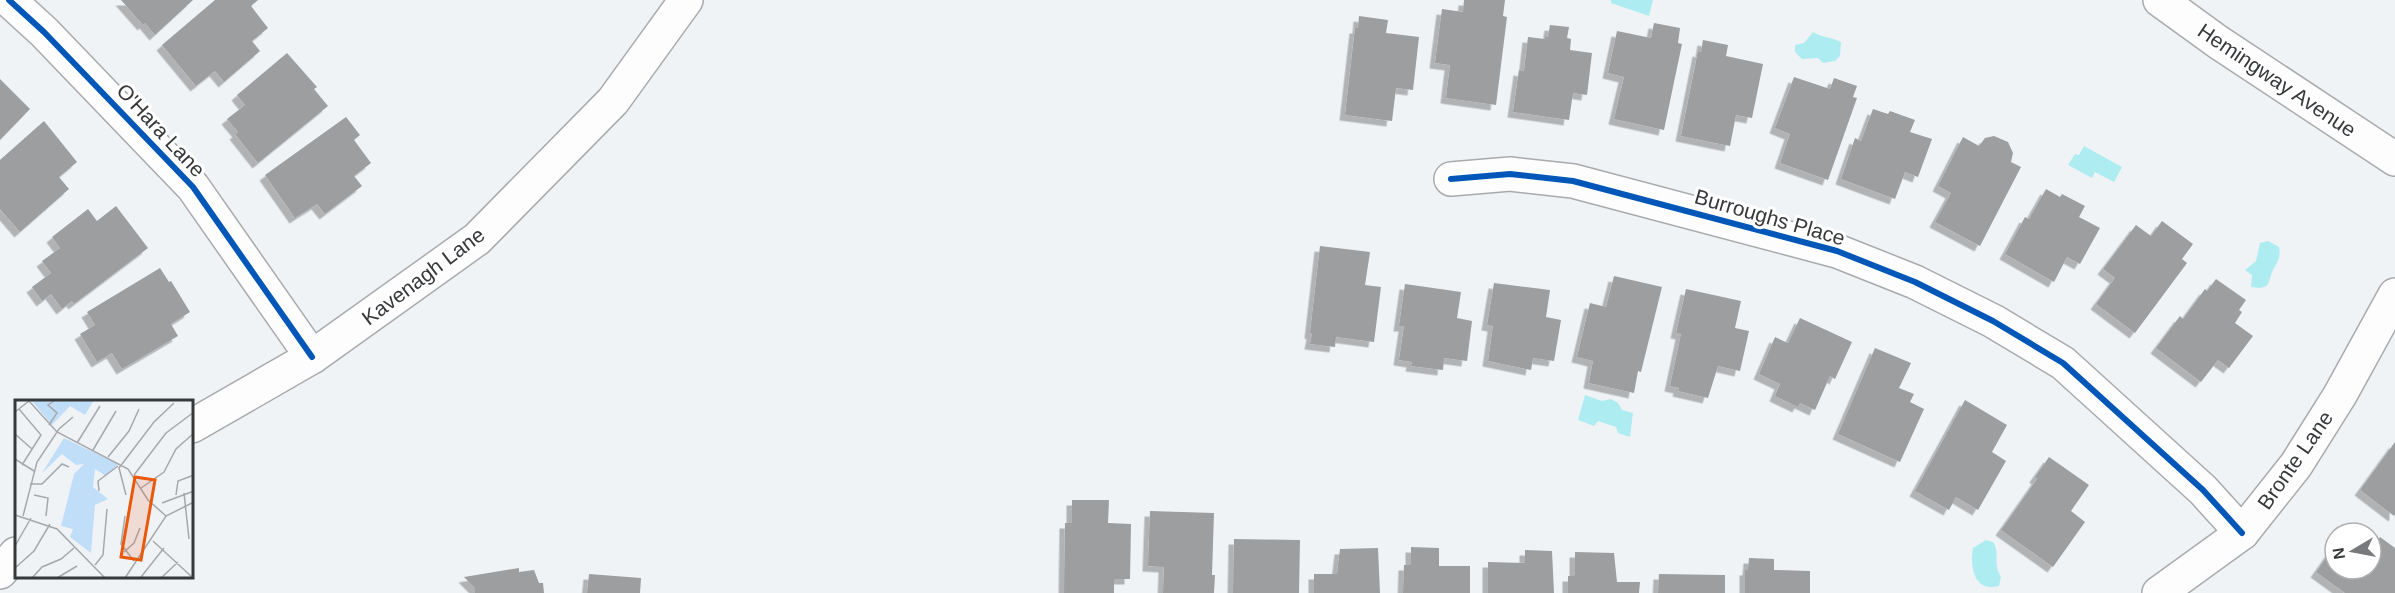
<svg xmlns="http://www.w3.org/2000/svg" width="2395" height="593" viewBox="0 0 2395 593" font-family="Helvetica,sans-serif">
<defs>
<filter id="shadow"><feDropShadow dx="-5.5" dy="5.5" stdDeviation="0" flood-color="#0004"/></filter>
</defs>
<rect width="100%" height="100%" fill="#f0f3f6"/>
<g fill="#adedf2">
<path d="M1611,0h42l-4,16 -38,-13z"/>
<path d="M1813,32c10,6 19,5 28,10l-1,14 -5,5 -12,2 -5,-5 -16,1 -7,-7v-7l9,-2z"/>
<path d="M2084,146l38,21 -8,15 -19,-10 -3,6 -24,-13 7,-11 4,1z"/>
<path d="M2268,241l11,6c2,10 -1,14 -6,23 -6,14 -2,20 -22,17l1,-12 -7,-5 11,-9 4,-18z"/>
<path d="M1585,395l17,6 9,-2 7,4 4,7 11,3 -3,24 -12,-4 -2,-6 -18,-6 -4,5 -16,-6z"/>
<path d="M1986,540l7,2c8,13 -1,19 8,35l-2,9c-26,7 -29,-21 -26,-38z"/>
</g>
<g fill="#9c9ea0" filter="url(#shadow)">
<path d="M121,0h72l-38,35 -10,-12 -2,2z"/>
<path d="M215,0h43l-7,6 17,22 -16,13 8,10 -36,31 -9,-11 -19,15 -34,-41z"/>
<path d="M1464,0h41l-2,16 4,1 -11,88 -50,-7 4,-33 -15,-2 7,-54 21,3z"/>
<path d="M1359,16l29,4 -2,13 33,4 -6,53 -17,-2 -4,33 -47,-6 10,-87h3z"/>
<path d="M1654,23l26,5 -2,15 4,1 -18,86 -50,-11 10,-42 -16,-4 9,-42 34,7z"/>
<path d="M1550,25l19,2 -2,11 4,1 -1,11 22,3 -5,42 -14,-2 -4,27 -56,-8 6,-42 5,1 4,-34 17,2v-3l3,1z"/>
<path d="M1703,40l25,5 -2,11 37,8 -11,54 -16,-3 -6,31 -49,-10 17,-85 3,1z"/>
<path d="M287,53l30,34 -3,2 14,17 -70,57 -23,-29 3,-2 -11,-13 18,-14 -8,-10z"/>
<path d="M1794,77l36,12 4,-11 23,8 -4,11 4,1 -29,82 -48,-17 10,-29 -15,-6z"/>
<path d="M0,79l30,30 -30,31z"/>
<path d="M1873,109l15,5 2,-3 25,9 -5,12 22,7 -14,38 -13,-5 -10,27 -54,-20 14,-41 6,3z"/>
<path d="M346,117l14,18 -6,5 17,23 -17,13 8,10 -37,28 -8,-10 -22,14 -30,-43z"/>
<path d="M44,121l33,41 -18,15 10,12 -49,43 -20,-23v-49z"/>
<path d="M1994,136l14,6 5,11 -2,9 10,5 -41,79 -45,-24 16,-29 -13,-7 25,-49 16,9 6,-8z"/>
<path d="M2046,189l14,8 2,-3 23,12 -6,11 21,11 -20,36 -13,-7 -13,25 -49,-28 20,-37 4,2z"/>
<path d="M116,206l32,42 -74,56 -2,-3 -10,8 -11,-15 -9,7 -10,-14 19,-14 -9,-12 18,-13 -8,-11 36,-28 9,12z"/>
<path d="M2162,221l31,23 -11,15 5,4 -52,70 -39,-29 19,-26 -12,-9 33,-44 15,11z"/>
<path d="M1320,246l50,6 -5,33 16,2 -7,55 -38,-5 -1,10 -25,-3 2,-10 -2,-1z"/>
<path d="M160,268l9,14 2,-1 19,31 -19,12 7,12 -56,33 -10,-16 -15,9 -17,-28 15,-9 -8,-13z"/>
<path d="M1614,276l48,11 -21,85 -3,-1 -4,22 -45,-10 4,-22 -16,-4 13,-54 16,4z"/>
<path d="M2216,279l30,21 -7,10 3,2 -7,11 18,13 -24,32 -11,-8 -17,22 -45,-34 24,-32 3,3 22,-30 2,2z"/>
<path d="M1494,283l56,7 -4,27 15,3 -7,41 -21,-3 -2,12 -43,-9 5,-35 -6,-1z"/>
<path d="M1405,284l56,8 -4,26 15,3 -5,40 -23,-3 -1,12 -32,-4 1,-4 -13,-2 5,-34h-5z"/>
<path d="M1686,289l55,12 -6,27 14,3 -9,40 -22,-5 -10,32 -30,-7 1,-3 -9,-2 11,-52 -5,-1z"/>
<path d="M1800,318l52,24 -17,37 -5,-3 -15,34 -15,-7 -2,4 -23,-11 5,-12 -21,-10 16,-37 13,6z"/>
<path d="M1875,348l36,15 -12,25 15,6 -4,8 14,7 -24,53 -62,-28z"/>
<path d="M1965,400l42,25 -15,27 14,9 -28,49 -22,-13 -7,13 -34,-19z"/>
<path d="M2395,442v72l-1,2 -34,-26z"/>
<path d="M2049,457l40,28 -18,26 14,11 -32,45 -52,-37 36,-51 -2,-2z"/>
<path d="M1072,500h37l-1,23 23,1 -1,55h-16v14h-50l1,-70h7z"/>
<path d="M1150,511l64,2 -2,62h3l-1,18h-51l1,-26 -16,-1z"/>
<path d="M2380,537l15,11v45h-50l-29,-21 19,-27v24h36v-19z"/>
<path d="M1234,539l66,1 -1,53h-66z"/>
<path d="M1411,547l28,1v18h31v27h-67l1,-28h7z"/>
<path d="M1378,548l2,45h-66v-19h23l3,-25z"/>
<path d="M1525,550l27,1 2,42h-66v-31l37,1z"/>
<path d="M1575,552l39,1 3,29h23l-1,11h-71v-17h6l1,-3z"/>
<path d="M1749,558l25,1v11l36,1v22h-65v-23h3z"/>
<path d="M519,568v4l15,-2 5,13h4l1,10h-69v-5l-11,-11z"/>
<path d="M589,574l52,4 -1,15h-53z"/>
<path d="M1659,574l66,1v18h-67z"/>
</g>
<g fill="none" stroke-linecap="round" stroke-linejoin="round">
<g stroke="#a8aaac" stroke-width="36">
<g id="minor">
<path d="M9,0l35,32 149,155 119,170"/>
<path d="M1451,179l59,-5 63,7 264,70 78,31 78,39 70,42 140,127 39,43"/>
<path d="M2159,593l83,-60 54,-68 44,-70 55,-100"/>
</g>
</g>
<g stroke="#a8aaac" stroke-width="36">
<g id="secondary">
<path d="M2160,0l58,42 177,117"/>
<path d="M192,426l120,-69 165,-118 136,-138 73,-101"/>
<path d="M0,572l16,-18"/>
</g>
</g>
<use href="#minor" stroke="#fdfdfe" stroke-width="33"/>
<use href="#secondary" stroke="#fdfdfe" stroke-width="33"/>
<g stroke="#fff" stroke-width="10">
<g id="cycleway">
<path d="M9,0l35,32 149,155 119,170"/>
<path d="M1451,179l59,-5 63,7 264,70 78,31 78,39 70,42 140,127 39,43"/>
</g>
</g>
<use href="#cycleway" stroke="#0057b8" stroke-width="6"/>
</g>
<g text-anchor="middle" dominant-baseline="central" stroke-width="6" stroke-linejoin="round" paint-order="stroke">
<g font-size="21" fill="#36383a" stroke="#fff">
<text transform="translate(2277 80) rotate(34)">Hemingway Avenue</text>
<text transform="translate(161 130) rotate(47)">O'Hara Lane</text>
<text transform="translate(1770 217) rotate(16)">Burroughs Place</text>
<text transform="translate(423 276) rotate(-37)">Kavenagh Lane</text>
<text transform="translate(2295 460) rotate(-55)">Bronte Lane</text>
</g>
</g>
<g transform="translate(15 400)">
<rect width="178" height="178" fill="#f0f3f6"/>
<path d="M16,0h63l-9,15 -15,-9 -18,19zM49,38l54,26 -12,12 -11,-7 -2,18 15,12 -13,6 -4,48 -21,-16 3,-8 -12,-3 13,-52 10,-10 -8,1 -14,-11 -20,19z" fill="#c1def9"/>
<path fill="none" stroke="#a6a8ab" stroke-width="1.5" d="M4,9l22,26 -19,30M0,12l14,-11 28,31 71,37 20,31 18,16M34,25l8,-12 -9,-8 7,-5M0,34l17,15M62,43l23,-37M78,50l23,-39M93,57l21,-26 10,-22M0,59l19,12M119,75l32,-42 28,-21M15,84h12l20,-20 7,3M126,88l23,-16 12,-23 18,-16M84,91l-1,-10 20,-15M169,93l5,46M19,95l14,3 -2,18M111,95l-7,-27 35,-46 20,-19M161,95l2,-14 16,-6M147,103l32,-12M0,115l42,14 48,49M8,116l14,-54 22,-33 14,-12M110,116l-4,28 13,17M138,141l40,37M0,146l16,-28M109,152l10,-9 6,-15M80,165l8,-10 4,-46M0,168l19,-17 16,-27M126,177l23,-29M17,178l10,-11 19,-8 13,-11M42,178l20,-12M110,178l41,-62 28,-14M146,178l17,-16"/>
<path fill="#e8590c" fill-opacity="0.15" stroke="#e8590c" stroke-width="3" d="M120,77l20,3 -14,80 -20,-3z"/>
<rect width="178" height="178" fill="none" stroke="#36383a" stroke-width="3"/>
</g>
<g transform="translate(2353 551) rotate(260)"><circle r="28" fill="#ffffff" stroke="#afafb0" stroke-width="1.5"/>
<path d="M0-4.5L10 22L0 15L-10 22Z" fill="#77797c"/>
<text y="-9" font-size="16" font-weight="bold" text-anchor="middle" fill="#36383a">N</text>
</g>
</svg>
